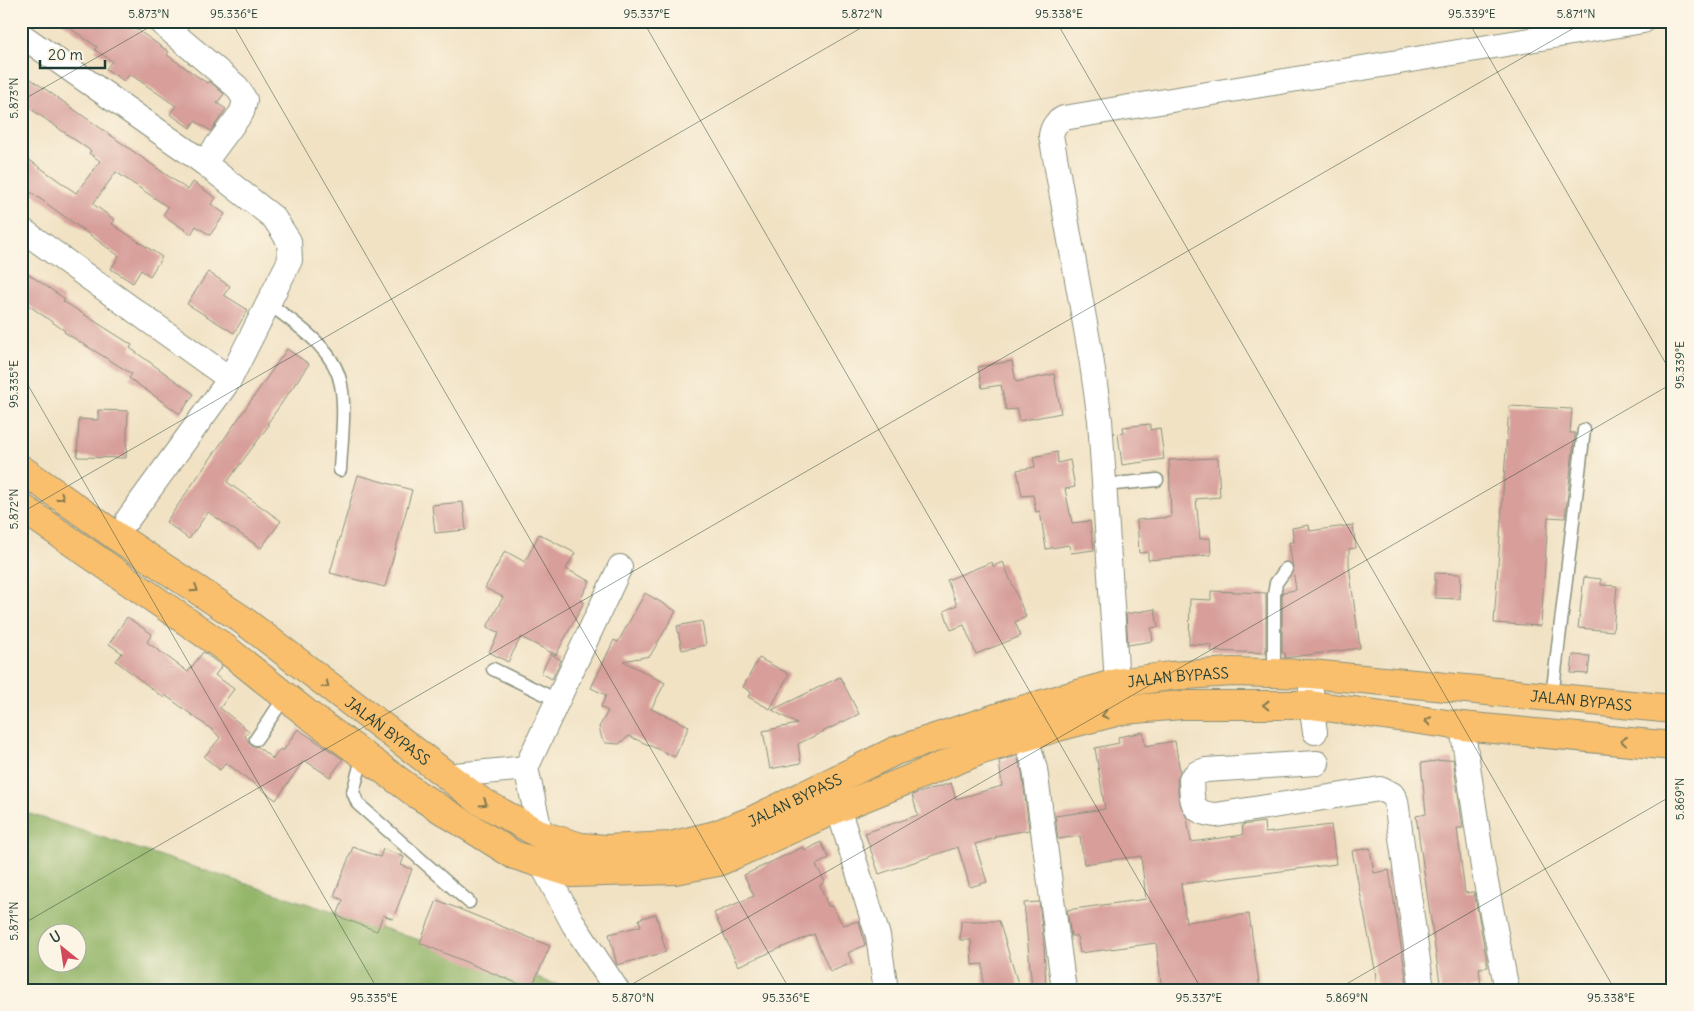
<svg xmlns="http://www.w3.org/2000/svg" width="1694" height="1011" viewBox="0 0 1694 1011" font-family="Delius,sans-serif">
<rect width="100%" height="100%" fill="#fcf5e5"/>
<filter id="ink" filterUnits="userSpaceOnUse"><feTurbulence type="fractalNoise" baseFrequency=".02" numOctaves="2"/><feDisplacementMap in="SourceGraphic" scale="10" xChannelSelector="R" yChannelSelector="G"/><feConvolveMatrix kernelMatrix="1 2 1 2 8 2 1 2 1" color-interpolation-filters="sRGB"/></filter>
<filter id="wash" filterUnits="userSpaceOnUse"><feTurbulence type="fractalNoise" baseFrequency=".0096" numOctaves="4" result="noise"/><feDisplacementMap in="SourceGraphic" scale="20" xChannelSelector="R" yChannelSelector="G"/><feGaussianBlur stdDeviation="1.12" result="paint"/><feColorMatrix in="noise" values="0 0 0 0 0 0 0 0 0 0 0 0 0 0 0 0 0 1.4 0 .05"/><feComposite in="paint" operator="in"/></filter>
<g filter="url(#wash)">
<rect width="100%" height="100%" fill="#f1e2c4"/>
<path fill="#94b66a" stroke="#5a7a4f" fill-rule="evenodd" d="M21,811l553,179h-553zM48,934h30v30h-30z"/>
<g id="blocks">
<g fill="#d79e9a">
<path d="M60,21h65l44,31 -2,3 40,28 2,-2 15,13 -7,9 9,6 -15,22 -16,-10 -5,7 -20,-14 6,-8 -46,-32 -6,7 -18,-12 6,-8 -17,-11 2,-3z"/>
<path d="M21,72l167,118 5,-8 23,16 -5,6 14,10 -15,21 -14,-9 -5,8 -28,-19 5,-8 -52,-35 -23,32 22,16 -3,4 50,33 -12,19 -9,-6 -8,13 -22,-14 8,-13 -98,-71v-31l55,39 24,-32 -11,-8 2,-2 -70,-49z"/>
<path d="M21,269l44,30 -2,2 69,44 -2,3 64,46 -14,20 -51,-36 3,-4 -68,-42 1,-1 -44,-31z"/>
<path d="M208,272l22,14 -6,9 24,15 -14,23 -47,-29z"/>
<path d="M287,349l22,15 -42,60 2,1 -42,57 54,39 -20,27 -53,-36 -19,27 -23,-17z"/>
<path d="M1012,361l4,21 38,-8 7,39 -42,8 -2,-12 -11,1 -5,-25 -19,3 -4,-21z"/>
<path d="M1509,406l63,3 -2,24h5l-10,85 -17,-1 -7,109 -47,-3z"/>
<path d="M98,410l30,1 -2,47 -49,-1 2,-38 19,1z"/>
<path d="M1150,424v6l10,-2 4,31 -42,6 -4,-31 6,-1 -1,-6z"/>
<path d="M1057,452l1,11 12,-3 5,27 -10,2 7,34 18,-2 4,29 -23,3 -2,-8 -23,4 -6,-38 -4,1 -3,-17 -11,1 -5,-26 18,-3 -2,-10z"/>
<path d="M1218,458l2,39 -24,2 4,40 10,-1 1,17 -63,5v-8l-9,1 -2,-33 34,-3 -2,-57z"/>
<path d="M358,475l54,15 -27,97 -55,-14z"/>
<path d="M463,502l3,28 -31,3 -3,-28z"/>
<path d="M1309,525l1,6 43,-6 3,23 -7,1v17l11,82 -75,10v-5h-3v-57l1,-4 13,-2 -7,-48h5l-2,-14z"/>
<path d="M539,534l36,19 -9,16 24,12 -10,19 4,2 -28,53 -35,-18 -13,25 -19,-10 10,-19 -12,-6 16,-30 -18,-9 20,-37 20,11z"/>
<path d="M992,562l1,4 10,-4 23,55 -11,5 6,14 -45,18 -12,-29 -13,5 -7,-19 13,-6 -10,-25z"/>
<path d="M1435,573l26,1 -1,25 -25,-1z"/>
<path d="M1584,577l17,2v6l16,1 -4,45 -35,-3z"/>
<path d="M1211,591l55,2v60l-55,-2 1,-6 -23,-1 1,-45 21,1z"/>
<path d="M645,593l31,18 -26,45 -27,5 42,22 -14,26 38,17 -14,31 -46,-21 -10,8 -13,-1 -4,-4 -3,-12 9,-16 -7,-4 5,-12 -15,-7 23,-48 4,2z"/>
<path d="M1155,609l3,18 -7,1 2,13 -25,4 -2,-31z"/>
<path d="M127,617l25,17 -5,8 41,30 15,-20 19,14 -7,9 19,14 -14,19 29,23 -4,5 6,9 7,2 15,12 7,-10 3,2 15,-22 45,30 -13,18 -26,-17 -28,40 -50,-37 -6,7 -16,-13 16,-19 -5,-6 -50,-37 -1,3 -48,-37 6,-8 -13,-9z"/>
<path d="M702,621l4,24 -24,5 -5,-24z"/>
<path d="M551,654l10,6 -9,19 -11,-6z"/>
<path d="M1573,655l17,1 -2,18 -17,-1z"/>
<path d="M759,658l30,16 -19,35 -22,-12 3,-5 -8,-5z"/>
<path d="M840,677l19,37 -61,30 3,19 -31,6 -7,-38 34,-7 -25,-14z"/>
<path d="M1143,732l2,14 30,-5 5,31 -3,8 2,22 8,16 4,24 52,-7 -1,-10 22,-3 1,11 66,-8 5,39 -155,20 5,38 63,-8 11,76h-98l-6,-47 -76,10 -3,-17h-6l-4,-26 79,-11 -5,-43 -57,8 -4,-28 -22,3 -3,-23 50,-7 -10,-61 24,-5 -1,-6z"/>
<path d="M1017,756l5,16 7,58 -34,6 1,2 -21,6 12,38 -17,5 -12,-40 -79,27 -14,-41 53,-18 -6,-20 39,-12 5,16 46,-13 -3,-25z"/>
<path d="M1453,759l10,69h-6l8,65 9,-1 14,75 -9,1 2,18 -40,4 -25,-174 10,-2 -5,-51z"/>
<path d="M821,842l8,16 -13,7 9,17 -5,3 8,21h4l11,19 16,-4 6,24 -17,8 4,10 -22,9 -16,-38 -76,32 -24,-53 40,-17 -10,-21 59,-28 2,4z"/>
<path d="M353,847l27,10 3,-8 21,8 -3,8 11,4 -19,50 -10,-4 -6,16 -40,-15 6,-16 -9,-4z"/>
<path d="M1370,848l4,25 15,-3 19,120h-31l-2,-21 -23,-118z"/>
<path d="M437,900l113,46 -19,43 -111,-46z"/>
<path d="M1039,902l5,43 2,42 -14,1 -8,-85z"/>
<path d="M656,914l10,38 -49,13 -8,-31 32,-8 -2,-7z"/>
<path d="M961,921h38l21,69h-37v-26l-11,1 -1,-25h-11z"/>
</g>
</g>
</g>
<g filter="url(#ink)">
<use href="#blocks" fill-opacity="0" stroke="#88907c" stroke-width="1"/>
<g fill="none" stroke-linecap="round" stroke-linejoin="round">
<g stroke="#88907c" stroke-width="15">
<g id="lane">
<path d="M268,303c27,21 67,45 73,82 5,25 0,59 -1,85"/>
<path d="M1104,485l53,-5"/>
<path d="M493,669l66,32"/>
<path d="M1274,672v-77l2,-12 10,-14"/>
<path d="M1552,697l32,-267"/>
<path d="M256,739l29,-42"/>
<path d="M363,755l-10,37 5,12 111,98"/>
</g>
</g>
<g stroke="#88907c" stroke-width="26">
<g id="street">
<path d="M159,21l78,66 8,13 -3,12 -38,51"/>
<path d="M21,35l183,128 70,55 15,23 1,19 -60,119"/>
<path d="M21,229l209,150 -102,140"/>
<path d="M1311,674v31l4,27"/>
<path d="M1117,683l-17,-263 -9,-63 -40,-222c2,-9 5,-13 13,-17l579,-97"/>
<path d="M1462,726l21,141 24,123"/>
<path d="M1026,737l9,32 29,221"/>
<path d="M1317,763l-111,7 -9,3 -6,6c1,22 -1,34 25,36l164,-26 12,5 4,7 26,189"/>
<path d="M445,776l81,-8"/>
<path d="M838,808l40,128 8,54"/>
<path d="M541,835l-15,-67 94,-201"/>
<path d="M542,865l32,60 43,65"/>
</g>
</g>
<g stroke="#88907c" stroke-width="30">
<g id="highway">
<path id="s1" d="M21,469l95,67 124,82 239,182 62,35 40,12 25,2 64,-3 45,-11 36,-14 144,-70 116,-38 106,-30 53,-7 62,-4 79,2 362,35"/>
<path d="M21,507l200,138 89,71 108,79 96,60 57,18 104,-3 43,-8 120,-54 141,-57 79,-24 66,-17 57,-5h130l151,21 211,20"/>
</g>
</g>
<use href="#lane" stroke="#fff" stroke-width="12"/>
<use href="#street" stroke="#fff" stroke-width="24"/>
<use href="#highway" stroke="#f9bf6d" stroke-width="28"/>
</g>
<defs><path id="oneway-chevron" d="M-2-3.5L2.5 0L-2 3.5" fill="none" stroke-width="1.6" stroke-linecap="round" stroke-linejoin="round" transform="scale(1.25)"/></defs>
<g stroke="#81784e">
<use href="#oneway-chevron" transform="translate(61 497) rotate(36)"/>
<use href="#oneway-chevron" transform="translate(195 589) rotate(33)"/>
<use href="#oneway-chevron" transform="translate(326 685) rotate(38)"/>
<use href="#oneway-chevron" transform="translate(1266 705) rotate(-179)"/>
<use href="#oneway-chevron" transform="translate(1105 715) rotate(166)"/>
<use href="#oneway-chevron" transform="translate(1428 721) rotate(-172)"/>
<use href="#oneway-chevron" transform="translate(1624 741) rotate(-174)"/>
<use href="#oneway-chevron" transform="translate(484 803) rotate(32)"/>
</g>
</g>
<path fill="none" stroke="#1f3d34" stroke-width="1" stroke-opacity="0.45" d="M231,21l559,969M643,21l559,969M1056,21l559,969M1468,21l205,355M21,101l139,-80M21,373l357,617M21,513l852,-492M21,925l1565,-904M622,990l1051,-607M1336,990l337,-195"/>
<g text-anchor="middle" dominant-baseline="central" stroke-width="5" stroke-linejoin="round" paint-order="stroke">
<g font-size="15" fill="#1f3d34" stroke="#fcf5e5">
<text stroke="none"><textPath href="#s1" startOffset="1306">JALAN BYPASS</textPath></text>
<text stroke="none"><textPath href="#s1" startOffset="1711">JALAN BYPASS</textPath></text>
<text stroke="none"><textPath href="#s1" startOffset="451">JALAN BYPASS</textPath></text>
<text stroke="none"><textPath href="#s1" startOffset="901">JALAN BYPASS</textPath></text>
</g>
</g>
<rect width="1694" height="1011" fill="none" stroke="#fcf5e5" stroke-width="55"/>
<g transform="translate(62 948) rotate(330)"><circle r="24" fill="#fcf5e5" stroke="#a4ab9e"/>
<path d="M0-4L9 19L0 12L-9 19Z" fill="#d1495b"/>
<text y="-8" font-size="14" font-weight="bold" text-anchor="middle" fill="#1f3d34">U</text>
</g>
<path d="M40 60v8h65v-8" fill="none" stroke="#1f3d34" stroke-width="2.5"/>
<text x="48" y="60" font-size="15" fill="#1f3d34" stroke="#fcf5e5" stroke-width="4" paint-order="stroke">20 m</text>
<rect x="28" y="28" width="1638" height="956" fill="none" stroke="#1f3d34" stroke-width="2"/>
<g font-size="12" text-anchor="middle" fill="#1f3d34">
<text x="149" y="18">5.873°N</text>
<text x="234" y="18">95.336°E</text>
<text x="647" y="18">95.337°E</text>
<text x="862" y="18">5.872°N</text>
<text x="1059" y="18">95.338°E</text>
<text x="1472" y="18">95.339°E</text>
<text x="1576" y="18">5.871°N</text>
<text transform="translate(14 98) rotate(-90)" y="4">5.873°N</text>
<text transform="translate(1680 365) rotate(-90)" y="4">95.339°E</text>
<text transform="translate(14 384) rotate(-90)" y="4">95.335°E</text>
<text transform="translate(14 509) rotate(-90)" y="4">5.872°N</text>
<text transform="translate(1680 799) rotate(-90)" y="4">5.869°N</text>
<text transform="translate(14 921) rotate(-90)" y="4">5.871°N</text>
<text x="374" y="1002">95.335°E</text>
<text x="633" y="1002">5.870°N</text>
<text x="786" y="1002">95.336°E</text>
<text x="1199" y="1002">95.337°E</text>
<text x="1347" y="1002">5.869°N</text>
<text x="1611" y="1002">95.338°E</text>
</g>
</svg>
